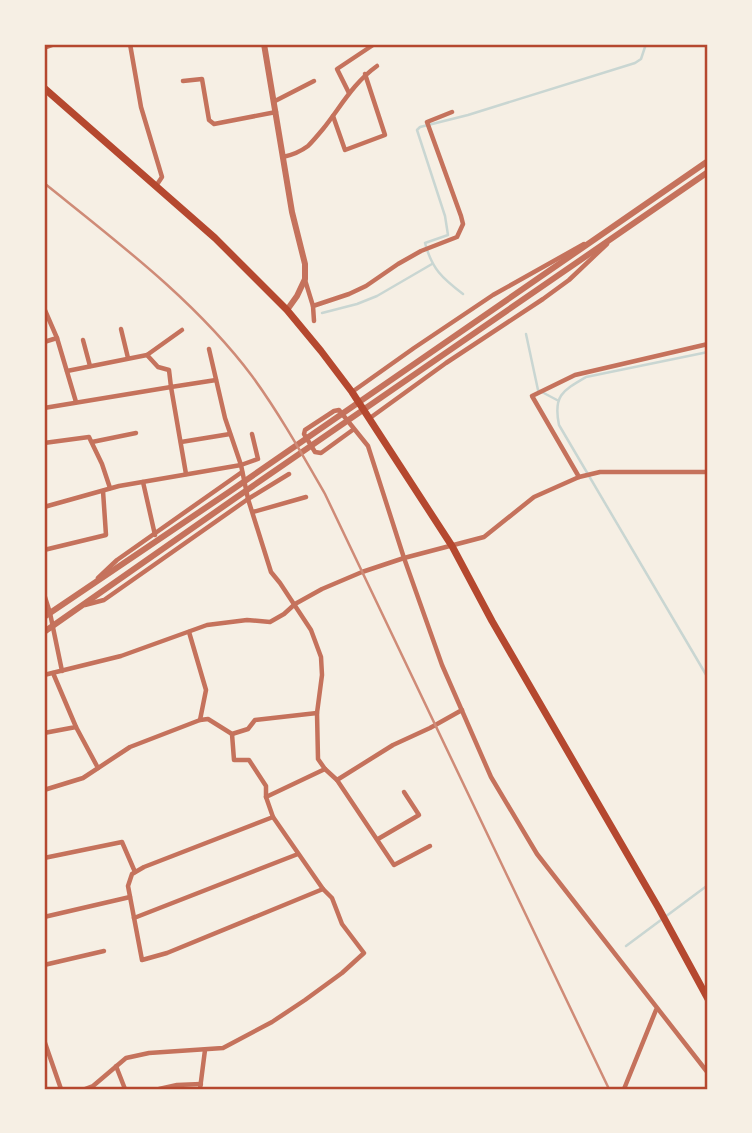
<svg xmlns="http://www.w3.org/2000/svg" width="752" height="1133" viewBox="0 0 752 1133" font-family="Roboto,sans-serif">
<rect width="100%" height="100%" fill="#f6efe4"/>
<g fill="none" stroke-linecap="round" stroke-linejoin="round">
<g stroke="#c9d6d2" stroke-width="2.5">
<path d="M463,294c-21,-16 -31,-25 -38,-51l23,-8 -3,-19 -28,-86 3,-3 48,-12 167,-52 6,-4 5,-15"/>
<path d="M322,313l35,-9 20,-8 55,-32"/>
<path d="M526,334l12,56 19,10"/>
<path d="M708,352l-122,25c-24,14 -33,19 -27,48l149,253"/>
<path d="M626,946l82,-61"/>
</g>
<g stroke="#c5725c" stroke-width="4.5">
<path d="M130,44l11,63 21,70 -6,9"/>
<path d="M44,48l11,-4"/>
<path d="M183,81l19,-2 7,41 5,4 62,-12"/>
<path d="M349,93l-12,-24 36,-24"/>
<path d="M275,101l39,-20"/>
<path d="M333,116l12,34 40,-15 -20,-61"/>
<path d="M283,157c9,-2 17,-5 25,-11 5,-5 10,-11 15,-17 17,-21 30,-46 54,-63"/>
<path d="M305,280l8,26"/>
<path d="M44,308l13,30 -13,4"/>
<path d="M314,321l-1,-15 36,-12 17,-8 32,-22 23,-13 36,-14 6,-13 -2,-8 -34,-94 25,-10"/>
<path d="M121,329l7,29"/>
<path d="M57,338l19,64"/>
<path d="M83,340l7,26"/>
<path d="M209,349l16,69 16,47 17,-6 -6,-25"/>
<path d="M147,355l35,-25"/>
<path d="M67,371l80,-16 11,12 11,3 2,17 45,-7"/>
<path d="M352,392l62,-44 79,-53 91,-51"/>
<path d="M44,408l127,-21 15,87"/>
<path d="M370,418l76,-55 97,-64 26,-19 38,-36"/>
<path d="M354,429l-33,24 -6,-1 -11,-18 1,-4 29,-19 5,-1 29,36 36,112 38,107 49,112 46,77 171,219"/>
<path d="M92,442l44,-9"/>
<path d="M181,442l49,-8"/>
<path d="M44,443l45,-6 13,27 8,24"/>
<path d="M579,477l-47,-81 43,-21 133,-31"/>
<path d="M143,482l12,53"/>
<path d="M44,507l75,-21 122,-21 7,34 23,73 9,11 31,47 10,27 1,18 -5,38 1,46 7,10 12,11 56,-35 37,-17 32,-18"/>
<path d="M253,512l53,-15"/>
<path d="M44,550l62,-15 -3,-44"/>
<path d="M98,578l19,-18 125,-88"/>
<path d="M44,594l6,19 12,58"/>
<path d="M85,605l19,-5 144,-101 41,-25"/>
<path d="M44,675l77,-19 86,-31 40,-5 23,2 14,-8 11,-10 27,-15 40,-17 42,-14 80,-21 50,-40 45,-20 21,-5h108"/>
<path d="M200,720l8,-1 24,15 16,-5 7,-9 62,-7"/>
<path d="M76,727l22,41"/>
<path d="M44,733l32,-6 -23,-54"/>
<path d="M232,734l2,26h15l17,26v11"/>
<path d="M337,780l57,85 36,-19"/>
<path d="M44,790l39,-12 47,-31 70,-27 6,-30 -17,-58"/>
<path d="M273,817l-129,50 -12,7 -4,12 14,74 25,-7 156,-64"/>
<path d="M378,839l41,-24 -15,-23"/>
<path d="M44,858l78,-16 13,30"/>
<path d="M44,917l86,-20"/>
<path d="M134,918l164,-64"/>
<path d="M44,965l60,-14"/>
<path d="M44,1040l17,49"/>
<path d="M116,1066l9,23"/>
<path d="M85,1089l8,-3 33,-28 23,-5 74,-5 49,-26 33,-22 37,-27 22,-20 -22,-29 -10,-26 -9,-9 -50,-72 -7,-20 59,-28"/>
<path d="M159,1089l18,-4 24,-1"/>
<path d="M200,1089l5,-39"/>
<path d="M624,1089l32,-79"/>
</g>
<g stroke="#c5725c" stroke-width="6">
<path d="M264,44l28,168 13,52v15l-8,17 -10,14"/>
<path d="M44,617l185,-125 479,-331"/>
<path d="M44,632l190,-133 474,-327"/>
</g>
<path stroke="#b5482f" stroke-width="7" d="M44,88l171,150 72,72 34,41 31,41 100,154 40,75 166,286 50,92"/>
<path stroke="#cf8b77" stroke-width="2.5" d="M44,183c72,58 152,118 208,193 27,37 50,78 73,118l284,595"/>
</g>
<rect width="752" height="1133" fill="none" stroke="#f6efe4" stroke-width="91"/>
<rect x="46" y="46" width="660" height="1042" fill="none" stroke="#b5482f" stroke-width="2.5"/>
</svg>
